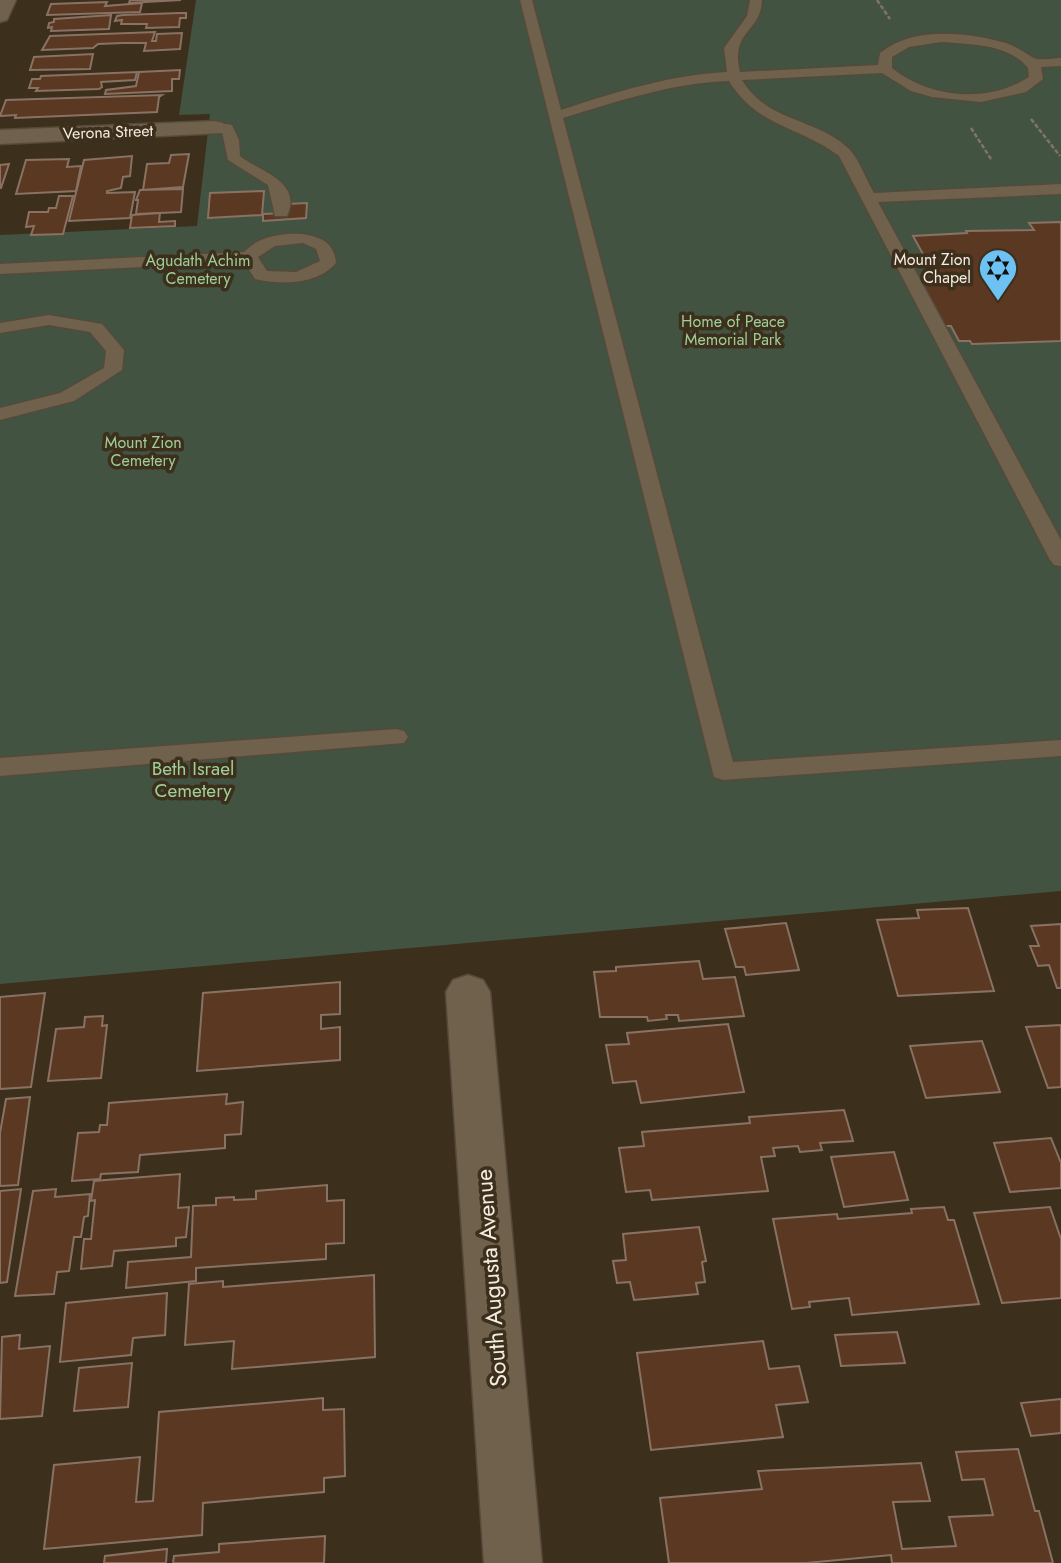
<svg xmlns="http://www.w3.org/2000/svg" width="1061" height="1563" viewBox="0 0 1061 1563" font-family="Jost,sans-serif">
<rect width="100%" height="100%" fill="#3c2f1c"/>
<path fill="#435341" d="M196,0h865v891l-1061,93v-749l197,-9 13,-112 -31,1z"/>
<g fill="#5a3822" stroke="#897263" stroke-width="2">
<path d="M130,0h51l-52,3z"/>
<path d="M107,2l-2,4 37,-3 -2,9 -93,3 4,-11z"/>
<path d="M180,13h6v5h-6l-1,9 -33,1 1,-4h-26l1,-4 -7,1 2,-5 6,-1z"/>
<path d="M111,15l-2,14 -58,2 1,-4 -4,1 1,-5 5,-1v-3z"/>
<path d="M155,32l-3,9h4l1,-7 25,-1 -2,16 -36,2 2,-8h-23l-25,1 -5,4 -51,2 8,-14z"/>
<path d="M93,54l-3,15 -60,1 4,-13z"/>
<path d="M180,70l-1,9h-7v12l-67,3 1,-4 30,-4 3,-14z"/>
<path d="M137,72l-2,8 -34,2 1,5 -3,2 -63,2 2,-3h-9l3,-9h8l1,-3z"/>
<path d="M162,95l-3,2 -2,15 -142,6 1,-3 -16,1 6,-16z"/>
<path d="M189,154l-6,33 -40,3 4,-26 22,-1 2,-8z"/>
<path d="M132,156l-2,20 -7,1 -2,11 -14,3v2l28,-1 -5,26 -61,3 15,-61z"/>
<path d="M69,159l-2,8 14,-1 -5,25 -60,3 10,-34z"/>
<path d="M9,164l-8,24h-1v-23z"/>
<path d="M183,189l-2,23 -45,2 2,-14h-2l4,-10z"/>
<path d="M264,191l-2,24 -54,3 2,-25z"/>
<path d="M59,196h14l-10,38 -32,1 3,-9 -8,1 3,-15h19l1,-4h7z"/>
<path d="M307,203l-1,15 -43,3v-7l24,-1v-9z"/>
<path d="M160,213l-1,9 16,-1v5l-45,2 2,-13z"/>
<path d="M1061,222v119l-89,3 -2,-3h-11l-8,-15h-12l-24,-46 22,-1 -4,-6h-3l-6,-10h4l-15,-27 54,-3 -1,-2 68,-1 -5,-7z"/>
<path d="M968,908l26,83 -96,5 -21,-76 42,-2 -2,-8z"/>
<path d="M786,923l13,47 -53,5 -2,-8h-8l-11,-38z"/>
<path d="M1061,924v64h-4l-8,-23 -11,1 -8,-20h9l-8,-20z"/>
<path d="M699,961l4,18 32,-2 9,39 -65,5 -1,-6h-12l1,4 -19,2 -1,-4h-47l-6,-45 22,-1v-4z"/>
<path d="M340,982v32l-19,1v14l19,-2v33l-143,11 6,-78z"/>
<path d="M45,993l-14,94 -31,2v-92z"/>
<path d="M103,1016l-1,10 5,-1 -6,53 -53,3 8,-52 28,-2 1,-10z"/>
<path d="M728,1024l16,68 -103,11 -5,-22 -23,2 -7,-38 23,-1 -2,-11z"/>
<path d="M1061,1025v62l-13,1 -22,-61z"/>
<path d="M982,1041l18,51 -74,6 -16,-52z"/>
<path d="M227,1094l-1,10 17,-2 -2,32 -16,1v13l-85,7 -2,17 -37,2 -1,5 -28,2 6,-48 21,-1 1,-7h7l2,-22z"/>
<path d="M30,1097l-12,88 -18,1v-53l6,-34z"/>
<path d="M844,1110l9,31 -33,2 2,7 -22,2 -2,-6 -25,2 2,8 -14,1 7,34 -116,9 -2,-10 -24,2 -7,-44 25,-2 -2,-14 108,-9 -1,-6z"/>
<path d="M1051,1138l10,25v25l-51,4 -16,-49z"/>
<path d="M894,1152l14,48 -64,7 -13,-50z"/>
<path d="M180,1174l-2,34 11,-1 -3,30 -10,1v8l-62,5 -2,15 -31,3 3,-30h7l4,-39 -4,1 3,-20z"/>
<path d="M327,1185v16l17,-1v43l-18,1v15l-130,9v13l-70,7 2,-26 63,-5 2,-51 23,-1v-7l18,-1v3l22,-1v-8z"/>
<path d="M21,1189l-14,93 -7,1v-92z"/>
<path d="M56,1189l-1,8 35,-3 -2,22 -4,1 -3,20h-7l-5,34 -12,1 -3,22 -39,2 18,-105z"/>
<path d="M944,1207l4,13h6l25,84 -127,11 -3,-17 -40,4 1,5 -18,2 -19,-90 64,-5 1,5 74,-6 -1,-4z"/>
<path d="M1050,1207l11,32v59l-59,5 -28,-90z"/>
<path d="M699,1227l7,34 -4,1 3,20 -9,1 2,11 -64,6 -4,-18 -13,1 -4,-22 13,-1 -3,-26z"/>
<path d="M374,1275l1,82 -143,12 2,-28 -49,4 4,-61 34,-3v6z"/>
<path d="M167,1293l-2,42 -32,3 -2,17 -71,7 6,-59z"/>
<path d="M897,1332l8,31 -64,3 -6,-31z"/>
<path d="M20,1335l-1,14 31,-3 -8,70 -42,3 2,-82z"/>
<path d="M763,1341l6,28 30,-3 9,36 -32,3 7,32 -132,13 -14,-97z"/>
<path d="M132,1363l-4,44 -54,4 5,-43z"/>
<path d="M323,1398v12l21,-1 1,67 -21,2v14l-121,11 -1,32 -158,14 10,-84 86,-8 -4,45 17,-1 6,-89z"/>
<path d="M1061,1399v34l-30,3 -10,-33z"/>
<path d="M1018,1449l17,62h4l14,52h-161l-1,-8 -85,8h-137l-9,-65 102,-9 -4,-18 163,-8 9,38 -37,1 9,47 54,-3 -7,-29 44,-2 -9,-36 -22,1 -6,-28z"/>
<path d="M325,1536l-1,27h-151l1,-7 45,-4v-8z"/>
<path d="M167,1549l-1,14h-62l1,-7z"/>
</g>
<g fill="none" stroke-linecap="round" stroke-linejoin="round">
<g stroke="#554a3a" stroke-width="3">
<g id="service">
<path d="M520,0h12l29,110c55,-18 108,-35 166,-38l-3,-24 23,-32 3,-16h12c-1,33 -32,30 -22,72l138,-7 2,-12c33,-27 87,-21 126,-10 11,4 19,10 28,15 6,3 20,0 27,0v8l-20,1 2,12 -17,13 -45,10 -49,-5 -21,-6 -29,-18 -140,7c27,44 75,37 108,70 10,11 16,30 24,43l187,-9v10l-183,8 183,338v26l-7,-1 -4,-5 -211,-404c-40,-30 -82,-29 -110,-75 -58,2 -110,20 -166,37l170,644 328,-22v16l-338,24 -9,-3zM941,42c28,2 68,2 87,26l1,9c-41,27 -100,21 -137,-9v-11l17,-10z"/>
<path d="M227,124l5,1 7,15 1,16c20,16 63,25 47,60h-12l-7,-31 -40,-25 -6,-28 -12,-1 -2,-3 7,-4z"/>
<path d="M303,234c19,4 31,8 33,29 -19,22 -55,22 -81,16l-11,-17 -244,12v-10l244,-12c15,-16 38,-19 59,-18zM303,243l13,6 4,12 -24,11 -29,-1 -9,-14 17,-11z"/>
<path d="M49,315l53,9 22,26 -2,20 -48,31 -74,19v-12l60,-15 44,-25 2,-17 -16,-19 -41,-7 -49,8v-10z"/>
<path d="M396,729l8,2 4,6 -4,6 -404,33v-18z"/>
</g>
</g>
<g stroke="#554a3a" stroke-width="3">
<g id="minor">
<path d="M0,0h16l-9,20 -7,2z"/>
<path d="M215,121l8,2 3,5 -3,5 -223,11v-14z"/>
<path d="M468,975l15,5 7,12 52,571h-58l-38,-571 7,-12z"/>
</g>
</g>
<g stroke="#807565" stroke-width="2.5" stroke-dasharray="4.5 2" stroke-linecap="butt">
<path d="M877,0l13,19"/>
<path d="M1031,119l29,37"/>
<path d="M971,128l20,31"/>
</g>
<use href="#service" fill="#6f614c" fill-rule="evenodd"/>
<use href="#minor" fill="#6f614c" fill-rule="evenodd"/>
</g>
<defs>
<g id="synagogue-pin" transform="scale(2.0125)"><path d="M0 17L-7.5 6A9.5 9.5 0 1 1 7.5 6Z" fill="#6ec2f3" stroke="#3c2f1c"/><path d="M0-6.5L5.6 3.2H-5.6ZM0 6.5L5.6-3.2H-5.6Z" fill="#111"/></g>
</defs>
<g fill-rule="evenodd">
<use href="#synagogue-pin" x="998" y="268"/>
</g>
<g text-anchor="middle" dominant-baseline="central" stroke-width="7" stroke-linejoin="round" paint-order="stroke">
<g font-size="16" fill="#f5ece0" stroke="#3c2f1c">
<text transform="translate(108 132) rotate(-2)">Verona Street</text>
</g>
<g font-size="16" fill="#f5ece0" stroke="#3c2f1c" text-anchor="end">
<text x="971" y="259">Mount Zion<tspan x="971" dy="18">Chapel</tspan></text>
</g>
<g font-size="16" fill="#9fce99" stroke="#3c2f1c">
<text x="198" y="260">Agudath Achim<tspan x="198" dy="18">Cemetery</tspan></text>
<text x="733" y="321">Home of Peace<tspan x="733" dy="18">Memorial Park</tspan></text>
<text x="143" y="442">Mount Zion<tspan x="143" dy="18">Cemetery</tspan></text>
</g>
<g font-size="19" fill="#9fce99" stroke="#3c2f1c">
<text x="193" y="768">Beth Israel<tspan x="193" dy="22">Cemetery</tspan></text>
</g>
<g font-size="23" fill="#f5ece0" stroke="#3c2f1c">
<text transform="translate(491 1278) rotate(-94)">South Augusta Avenue</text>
</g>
</g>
</svg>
